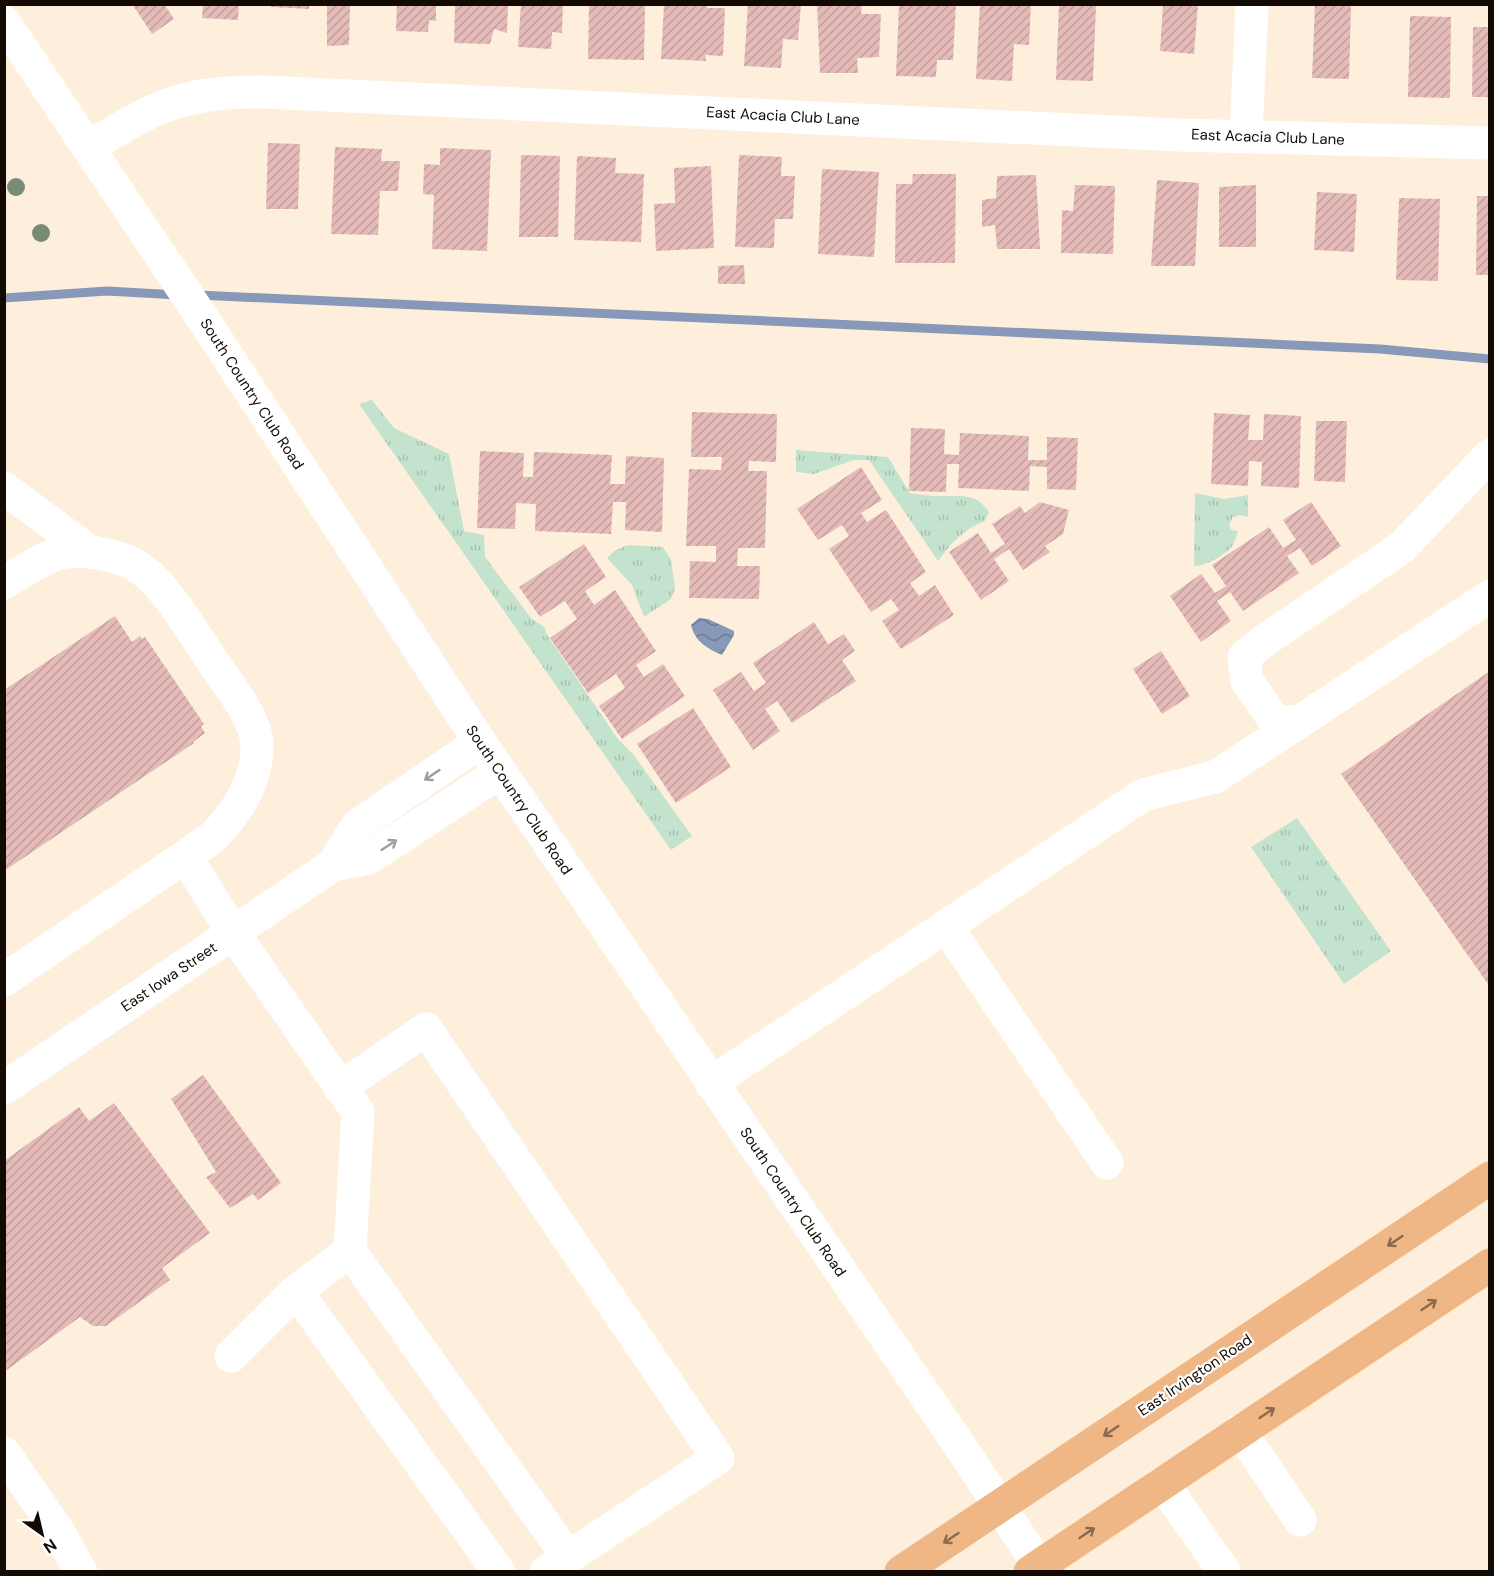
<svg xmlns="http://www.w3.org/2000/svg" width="1494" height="1576" viewBox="0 0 1494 1576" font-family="'DM Sans',sans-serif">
<defs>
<pattern id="grass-tufts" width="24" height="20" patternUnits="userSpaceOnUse" patternTransform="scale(1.5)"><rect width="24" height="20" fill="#c4e3ce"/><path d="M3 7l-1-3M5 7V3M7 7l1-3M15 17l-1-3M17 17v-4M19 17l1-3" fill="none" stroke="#a8c1af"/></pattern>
<pattern id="water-waves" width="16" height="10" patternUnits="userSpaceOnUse" patternTransform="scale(1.5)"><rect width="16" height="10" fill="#8798b9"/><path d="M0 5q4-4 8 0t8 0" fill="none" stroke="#6d7a94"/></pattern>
<pattern id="building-hatch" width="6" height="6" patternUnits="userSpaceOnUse" patternTransform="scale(1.5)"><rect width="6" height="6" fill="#e4bbb9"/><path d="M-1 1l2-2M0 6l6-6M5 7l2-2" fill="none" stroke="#c39f9d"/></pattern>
</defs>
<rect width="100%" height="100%" fill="#feefdd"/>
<g fill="url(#grass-tufts)">
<path d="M372,400l22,28 55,26 15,77 20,4 1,22 46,61 13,9 3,8 71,104 15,15 59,82 -21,14 -312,-446z"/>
<path d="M796,450l92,7 22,36c9,1 19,3 28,3 22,1 37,-5 51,16l-4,9c-21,8 -34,22 -47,40l-69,-101h-15l-40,14 -18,-2z"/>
<path d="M1195,493l29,6 24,-4v22l-8,-2 -7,2 -4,7 2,6 7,1c-2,5 -3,11 -5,14 -7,10 -27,21 -39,21z"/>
<path d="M628,545l35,2 8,13 4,28 -4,11 -27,18 -12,-32 -25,-27 7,-7z"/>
<path d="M1297,818l94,133 -47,33 -93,-137z"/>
</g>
<path fill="url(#water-waves)" d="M699,618l9,1 26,12v4l-12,20c-14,-6 -27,-13 -31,-30z"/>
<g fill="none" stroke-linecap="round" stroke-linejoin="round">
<g stroke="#8798b9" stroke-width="9">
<path d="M198,295l1182,54 110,10"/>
<path d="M4,298l103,-7 71,4"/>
</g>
</g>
<g fill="url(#building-hatch)">
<path d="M132,4h32l10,15 -22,15z"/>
<path d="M203,4h36l-1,16 -36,-2z"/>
<path d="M397,4h39v17l-7,-1 -1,12 -32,-1z"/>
<path d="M455,4h53l-1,29 -13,-4 -4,15 -36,-1z"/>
<path d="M521,4h42l-1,29 -10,-1 -1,17 -33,-2z"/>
<path d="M589,4h56l-1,56 -56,-1z"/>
<path d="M664,4h43v4h18l-2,48 -18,-1 1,6 -45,-2z"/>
<path d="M748,4h53l-3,36 -15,-1 -2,29 -37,-2z"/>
<path d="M817,4h45l-1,10h20l-2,43 -22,1 1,15h-38z"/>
<path d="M899,4h57l-3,56h-16l-1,17 -40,-1z"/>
<path d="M980,4h51l-2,41 -15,-1 -2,37 -36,-2z"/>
<path d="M1059,4h37l-3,77 -37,-1z"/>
<path d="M1163,4h35l-4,50 -34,-3z"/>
<path d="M1315,4h36l-2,75 -37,-1z"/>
<path d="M271,5h38v4l-38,-2z"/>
<path d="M327,5h23l-1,40 -22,1z"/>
<path d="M1410,16l41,1 -1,81 -42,-1z"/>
<path d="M1473,27h17v70h-18z"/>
<path d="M268,143l32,1 -2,65h-32z"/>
<path d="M335,147l47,2 -1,12h19l-2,30h-18l-2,44 -47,-1z"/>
<path d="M440,148l51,2 -4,101 -55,-2 2,-54 -11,-1 1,-30 16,1z"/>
<path d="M521,155l39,1 -2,81h-39z"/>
<path d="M739,155l43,2 -1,19h14l-2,43h-18l-1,29 -39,-1z"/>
<path d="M577,156l39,2 -1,15 29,1 -3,68 -67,-2z"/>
<path d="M711,166l3,82 -58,3 -2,-47 21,-1 -1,-35z"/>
<path d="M822,169l57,3 -5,85 -56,-3z"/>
<path d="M913,174h43l-1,89h-60l1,-79h16z"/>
<path d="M1036,175l4,74h-43l-2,-24 -13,2v-27l14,-2 1,-22z"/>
<path d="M1157,180l42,3 -4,83h-44z"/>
<path d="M1075,185l40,1 -2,68 -52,-1 1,-43 11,1z"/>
<path d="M1256,185v62h-37v-60z"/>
<path d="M1317,192l40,2 -3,58 -40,-2z"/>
<path d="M1477,196h13v79h-14z"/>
<path d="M1399,198l41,1 -2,82 -42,-1z"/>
<path d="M744,265l1,19h-27v-18z"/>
<path d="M692,412l85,2 -1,48 -27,-1 -1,10h19l-2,77h-27l-1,18h23l-1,33 -70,-1 1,-37 26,1v-16h-30l3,-77 32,1 1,-13h-31z"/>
<path d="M1214,413l36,2 -2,25h15l1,-26 37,2 -2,72 -38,-2 1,-24 -13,-1 -1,25 -37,-2z"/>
<path d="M1316,421h31l-2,61 -31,-1z"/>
<path d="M911,428l34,1 -1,25 15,1 1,-22 69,3 -1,24h19v-23l31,1 -2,52 -29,-1v-22l-17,-1 -1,25 -71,-3 1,-24h-12l-1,28 -37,-1z"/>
<path d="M480,451l44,2 -1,24h10l1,-25 78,3 -2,29h15l1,-28 38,2 -2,74 -37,-2 1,-28h-13l-2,32 -76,-3 1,-27 -20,-1 -1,26 -38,-1z"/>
<path d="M861,467l21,33 -21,13 6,9 19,-12 40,62 -16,11 9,13 16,-11 19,30 -53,34 -19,-28 17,-11 -8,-11 -20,13 -42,-63 20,-13 -7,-11 -24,15 -21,-31z"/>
<path d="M1040,502l29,8 -6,24 -18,12 5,6 -27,18 -14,-21 -15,10 15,22 -28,19 -32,-48 29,-19 13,20 14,-9 -13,-20 28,-18 5,7z"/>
<path d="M1311,502l30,44 -29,20 -12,-18 -13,8 12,17 -56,38 -13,-19 -13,9 14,20 -30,21 -31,-46 31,-22 14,19 11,-7 -14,-21 57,-38 14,21 13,-8 -13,-20z"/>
<path d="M584,544l22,33 -21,14 9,14 21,-15 41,61 -20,14 8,12 19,-13 22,32 -63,43 -23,-33 26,-18 -9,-14 -28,19 -38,-55 27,-19 -12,-18 -25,16 -21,-30z"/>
<path d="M115,616l17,26 8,-6 2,3 3,-2 59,87 -3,2 4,7 -12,9 1,1 -190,128v-181z"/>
<path d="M814,622l14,22 16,-10 11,17 -13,9 14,21 -64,42 -15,-22 -12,8 15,22 -27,19 -40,-60 28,-18 13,19 12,-8 -13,-20z"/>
<path d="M1161,651l29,45 -28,18 -29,-45z"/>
<path d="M1490,671v316l-149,-213z"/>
<path d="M693,708l38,59 -55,36 -39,-59z"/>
<path d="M203,1075l78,108 -23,17 -5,-6 -23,14 -24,-31 10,-5 -45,-73z"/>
<path d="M114,1103l96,130 -48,35 8,12 -64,46h-13l-13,-9 -76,55v-211l75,-54 10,14z"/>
</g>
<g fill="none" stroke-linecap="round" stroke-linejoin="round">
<g stroke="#fff" stroke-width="33">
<path d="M4,22l197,294 279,426 486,713 77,117"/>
<path d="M1246,136l6,-132"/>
<path d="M88,147c29,-16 59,-37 92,-46 28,-8 55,-9 84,-9l915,43 311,8"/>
<path d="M1490,455l-89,93 -136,92 -21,17 3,24 28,40 24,1 191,-126"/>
<path d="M4,488l86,64"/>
<path d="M4,583c16,-10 35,-23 53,-29 24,-7 67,1 87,17 24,18 51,65 69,91 15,22 44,57 44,84 0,36 -21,68 -45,92l-208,142"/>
<path d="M480,742l-123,84 -24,39 36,-7 131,-86"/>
<path d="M186,857l48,77 124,178 -8,139 218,306"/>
<path d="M946,926l161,237"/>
<path d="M711,1083l432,-288 72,-18 84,-55"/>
<path d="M4,1088l329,-223"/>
<path d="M340,1088l86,-59 292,429 -172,114"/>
<path d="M350,1251l-54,40 203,281"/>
<path d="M231,1356l65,-65"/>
<path d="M1240,1431l60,89"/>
<path d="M4,1453l54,78 23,41"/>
<path d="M1162,1483l62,88"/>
</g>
<g stroke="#efb786" stroke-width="33">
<path d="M901,1572l589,-394"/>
<path d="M1030,1572l460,-307"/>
</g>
</g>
<g fill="#788b76">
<circle cx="16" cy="187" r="9"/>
<circle cx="41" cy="233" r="9"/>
</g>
<defs><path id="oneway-shaft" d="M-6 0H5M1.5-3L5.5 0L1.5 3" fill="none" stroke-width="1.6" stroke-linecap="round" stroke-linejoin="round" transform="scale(1.5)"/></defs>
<g stroke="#a19d9a">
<use href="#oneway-shaft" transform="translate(432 775) rotate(146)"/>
<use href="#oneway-shaft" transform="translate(389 845) rotate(-33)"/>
</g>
<g stroke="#8c6a4b">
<use href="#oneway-shaft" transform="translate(1395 1241) rotate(146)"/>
<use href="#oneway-shaft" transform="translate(1429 1305) rotate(-34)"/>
<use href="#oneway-shaft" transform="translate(1267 1413) rotate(-34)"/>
<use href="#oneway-shaft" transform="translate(1111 1431) rotate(146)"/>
<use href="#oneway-shaft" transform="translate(1087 1533) rotate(-34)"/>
<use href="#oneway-shaft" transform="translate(951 1538) rotate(146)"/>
</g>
<g text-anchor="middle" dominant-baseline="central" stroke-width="4.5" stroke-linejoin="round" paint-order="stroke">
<g font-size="15" fill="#130b03" stroke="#fff">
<text transform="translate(783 116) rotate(3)">East Acacia Club Lane</text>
<text transform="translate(1268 137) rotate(2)">East Acacia Club Lane</text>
<text transform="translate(252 394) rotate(57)">South Country Club Road</text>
<text transform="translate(519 800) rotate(56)">South Country Club Road</text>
<text transform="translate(169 977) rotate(-34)">East Iowa Street</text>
<text transform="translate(793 1202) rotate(56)">South Country Club Road</text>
<text transform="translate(1195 1375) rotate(-34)">East Irvington Road</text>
</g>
</g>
<rect width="1494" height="1576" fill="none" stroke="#130b03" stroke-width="12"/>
<g transform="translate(42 1534) rotate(146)" stroke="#ffffff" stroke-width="4.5" paint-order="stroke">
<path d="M0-4.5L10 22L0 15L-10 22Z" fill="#130b03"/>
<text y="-9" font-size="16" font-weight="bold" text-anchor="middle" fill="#130b03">N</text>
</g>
</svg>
